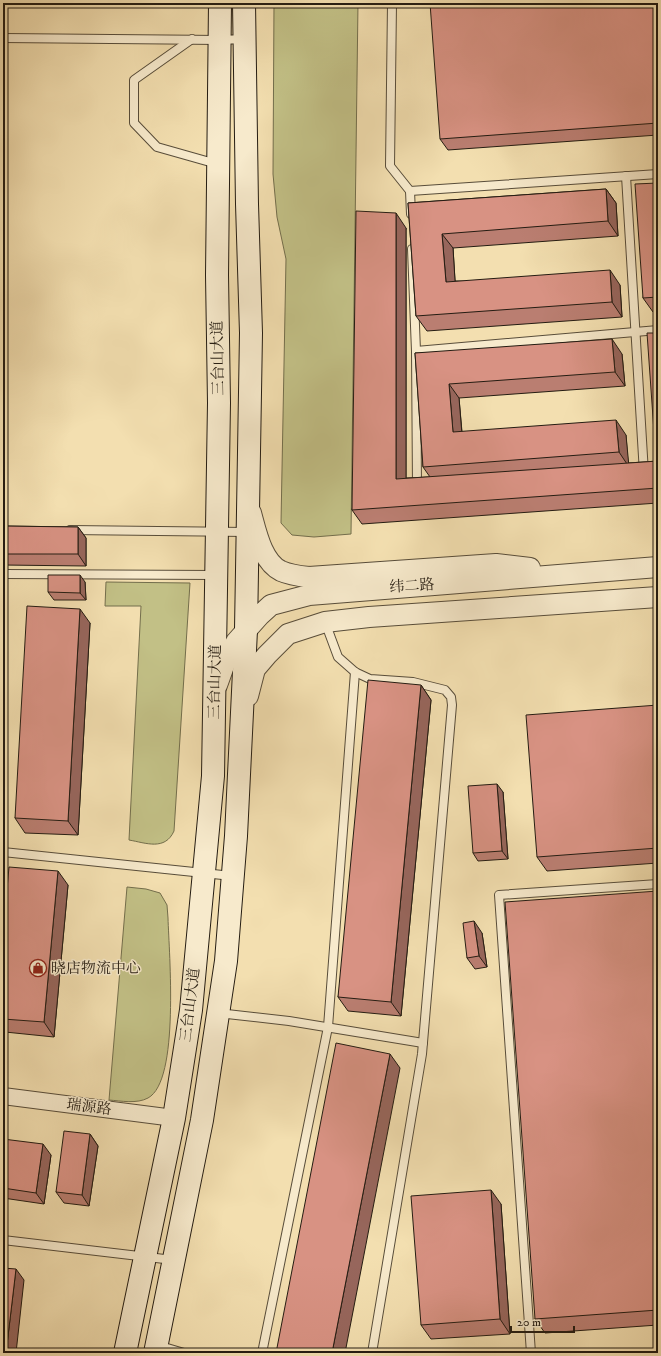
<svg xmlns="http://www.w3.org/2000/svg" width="661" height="1356" viewBox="0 0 661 1356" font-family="'IM FELL DW Pica','Noto Serif SC',serif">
<rect width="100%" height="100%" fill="#f3dfb0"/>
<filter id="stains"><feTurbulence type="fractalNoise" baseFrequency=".005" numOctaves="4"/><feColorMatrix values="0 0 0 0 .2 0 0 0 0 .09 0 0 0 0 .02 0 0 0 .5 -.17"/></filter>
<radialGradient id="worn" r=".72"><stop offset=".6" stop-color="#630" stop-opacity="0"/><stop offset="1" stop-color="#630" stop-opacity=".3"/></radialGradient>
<g fill="#c2c086" stroke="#736e4c">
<path d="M274,3h84l-7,531 -37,3 -22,-2 -11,-12 5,-264 -9,-42 -4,-43z"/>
<path d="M106,582l84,1 -16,248c-9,20 -28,12 -45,9l12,-234h-36z"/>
<path d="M127,887l19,2 14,4 7,12 1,13c1,35 12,163 -20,180 -11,6 -27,3 -39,2z"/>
</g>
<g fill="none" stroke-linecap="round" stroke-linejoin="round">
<g stroke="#584d3a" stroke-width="10">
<g id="service">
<path d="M392,3l-2,163 20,25 1,23"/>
<path d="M3,38l217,2 24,-1"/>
<path d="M192,39l-58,41v43l23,24 60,17"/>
<path d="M626,176l18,297"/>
<path d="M410,191l248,-17"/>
<path d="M412,249l4,102 1,136"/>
<path d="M416,351l242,-21"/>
<path d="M70,530l176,2"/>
<path d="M3,574l213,1"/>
<path d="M325,622l13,35 17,15 15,7 43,3 32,8 6,7 1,8 -30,349 -50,299"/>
<path d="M3,852l229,24"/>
<path d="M218,1013l71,8 134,22"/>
<path d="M3,1240l170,20"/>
<path d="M157,1345l27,8"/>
<path d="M262,1353l66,-326 27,-355"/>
<path d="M531,1353l-32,-458 159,-11"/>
</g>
</g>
<g stroke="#584d3a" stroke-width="18">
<path id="minor" d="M3,1096l171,22"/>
</g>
<g stroke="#584d3a" stroke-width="22">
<g id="tertiary">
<path d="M251,513c5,18 11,49 30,58 9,4 18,5 28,6l187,-13 34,4"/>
<path d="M217,685l9,-25 10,-18 24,-27 11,-10 38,-10 349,-28"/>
<path d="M248,696l7,-27 12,-14 21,-21 37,-12 44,-5 289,-20"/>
</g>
</g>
<g stroke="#241c12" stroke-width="24">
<g id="secondary">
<path d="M125,1353l49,-235 17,-108 22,-234 6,-373 -2,-128 3,-272"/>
<path d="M155,1353l47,-233 24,-159 10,-125 10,-206 5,-297 -4,-129 -3,-201"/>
</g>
</g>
<use href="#service" stroke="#f7eacc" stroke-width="8"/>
<use href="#minor" stroke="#f7eacc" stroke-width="16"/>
<use href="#tertiary" stroke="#f7eacc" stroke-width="20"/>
<use href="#secondary" stroke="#f7eacc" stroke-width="22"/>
</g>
<g fill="#ba7e71" stroke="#241c12">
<path d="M658,3v132l-210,15 -8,-11z"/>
<path d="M658,183v129h-5l-10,-14z"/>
<path d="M606,189l10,14 2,33 -165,12 2,33 165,4 2,32 -195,14 -11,-15 -8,-113z"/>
<path d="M406,228v250l24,-1 -7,-10 -8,-114 207,1 3,32 -166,12 3,34 164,3 2,28 30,-2v42l-296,21 -10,-14z"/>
<path d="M658,333v118l-3,-5z"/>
<path d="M3,526l75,1 8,11v28l-83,-1z"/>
<path d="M85,582l1,18h-32l-6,-8z"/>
<path d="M90,623l-12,212 -53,-2 -10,-15z"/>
<path d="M421,685l10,15 -30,316 -53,-5 -10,-14z"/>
<path d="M658,705v158l-111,8 -10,-14z"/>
<path d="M503,792l5,67 -30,2 -5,-8z"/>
<path d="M68,885l-14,152 -49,-5 -2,-3v-96z"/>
<path d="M658,891v434l-113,8 -10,-14z"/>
<path d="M482,933l5,34 -12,2 -8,-11z"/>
<path d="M90,1134l8,12 -9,60 -25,-3 -8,-11z"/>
<path d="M3,1139l48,16 -7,49 -41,-6z"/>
<path d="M501,1204l9,130 -79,5 -10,-14z"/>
</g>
<g fill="#97665c" stroke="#241c12">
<path d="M606,189l10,14 2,33 -10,-15z"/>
<path d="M396,213l10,15v266l-10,-15z"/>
<path d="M442,234l11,14 3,48 -10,-14z"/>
<path d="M610,270l10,15 2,32 -10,-15z"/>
<path d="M612,339l10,15 3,32 -10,-14z"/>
<path d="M449,384l10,14 4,49 -10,-15z"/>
<path d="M616,420l10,15 3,32 -10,-15z"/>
<path d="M78,527l8,11v28l-8,-12z"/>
<path d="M80,575l5,7 1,18 -6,-7z"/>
<path d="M80,609l10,14 -12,212 -10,-14z"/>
<path d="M3,631l2,2 -2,48z"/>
<path d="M421,685l10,15 -30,316 -10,-14z"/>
<path d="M497,784l6,8 5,67 -6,-8z"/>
<path d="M58,871l10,14 -14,152 -10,-15z"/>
<path d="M474,921l8,12 5,34 -8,-11z"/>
<path d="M390,1054l10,14 -55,285h-13z"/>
<path d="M90,1134l8,12 -9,60 -7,-11z"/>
<path d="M43,1144l8,11 -7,49 -8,-11z"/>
<path d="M491,1190l10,14 9,130 -10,-15z"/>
<path d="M16,1269l8,11 -8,73h-10z"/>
</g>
<g fill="#d89283" stroke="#241c12">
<path d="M430,3h228v120l-218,16z"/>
<path d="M658,183v114l-15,1 -8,-114z"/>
<path d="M606,189l2,32 -166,13 4,48 164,-12 2,32 -196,14 -8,-113z"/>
<path d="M356,211l40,2v266l262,-18v27l-306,22z"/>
<path d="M647,333h11v113h-3z"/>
<path d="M612,339l3,33 -166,12 4,48 163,-12 3,32 -196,15 -8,-114z"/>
<path d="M3,526l75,1v27h-75z"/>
<path d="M48,575h32v18l-32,-1z"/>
<path d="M27,606l53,3 -12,212 -53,-3z"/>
<path d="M368,680l53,5 -30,317 -53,-5z"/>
<path d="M658,705v143l-121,9 -11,-142z"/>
<path d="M497,784l5,67 -29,2 -5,-67z"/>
<path d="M9,867l49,4 -14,151 -41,-3v-86z"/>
<path d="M658,891v419l-123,9 -30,-417z"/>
<path d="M474,921l5,35 -12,2 -4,-35z"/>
<path d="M336,1043l54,11 -58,299h-56z"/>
<path d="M64,1131l26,3 -8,61 -26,-3z"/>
<path d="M3,1139l40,5 -7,49 -33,-5z"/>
<path d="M491,1190l9,129 -79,6 -10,-129z"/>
<path d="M3,1268l13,1 -10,84h-3z"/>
</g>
<defs>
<g id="shop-ring" transform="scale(0.9)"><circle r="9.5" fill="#f7eacc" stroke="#8f2418" stroke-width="1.5"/><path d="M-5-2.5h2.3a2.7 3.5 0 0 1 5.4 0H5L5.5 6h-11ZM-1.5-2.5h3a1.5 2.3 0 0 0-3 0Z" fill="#8f2418"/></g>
</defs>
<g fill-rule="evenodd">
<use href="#shop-ring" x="38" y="968"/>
</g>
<g text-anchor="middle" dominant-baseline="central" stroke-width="3" stroke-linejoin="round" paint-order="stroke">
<g font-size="15" fill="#241c12" stroke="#f7eacc">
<text transform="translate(218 358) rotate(-91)">三台山大道</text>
<text transform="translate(412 586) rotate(-4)">纬二路</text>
<text transform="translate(215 682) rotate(-89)">三台山大道</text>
<text transform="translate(190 1005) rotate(-83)">三台山大道</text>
<text transform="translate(89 1107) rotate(7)">瑞源路</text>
</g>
<g font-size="15" fill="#241c12" stroke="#f7eacc" text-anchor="start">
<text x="51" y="968">晓店物流中心</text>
</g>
</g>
<rect width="661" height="1356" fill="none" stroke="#f3dfb0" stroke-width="16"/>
<rect x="4" y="4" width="653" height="1348" fill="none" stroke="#241c12" stroke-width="2"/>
<rect x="8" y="8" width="645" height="1340" fill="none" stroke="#241c12"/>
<path d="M511 1326v6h63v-6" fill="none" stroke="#241c12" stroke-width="2"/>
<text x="517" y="1326" font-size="12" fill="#241c12" stroke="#f7eacc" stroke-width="3" paint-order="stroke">20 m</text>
<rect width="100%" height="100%" filter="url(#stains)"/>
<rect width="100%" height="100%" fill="url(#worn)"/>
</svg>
